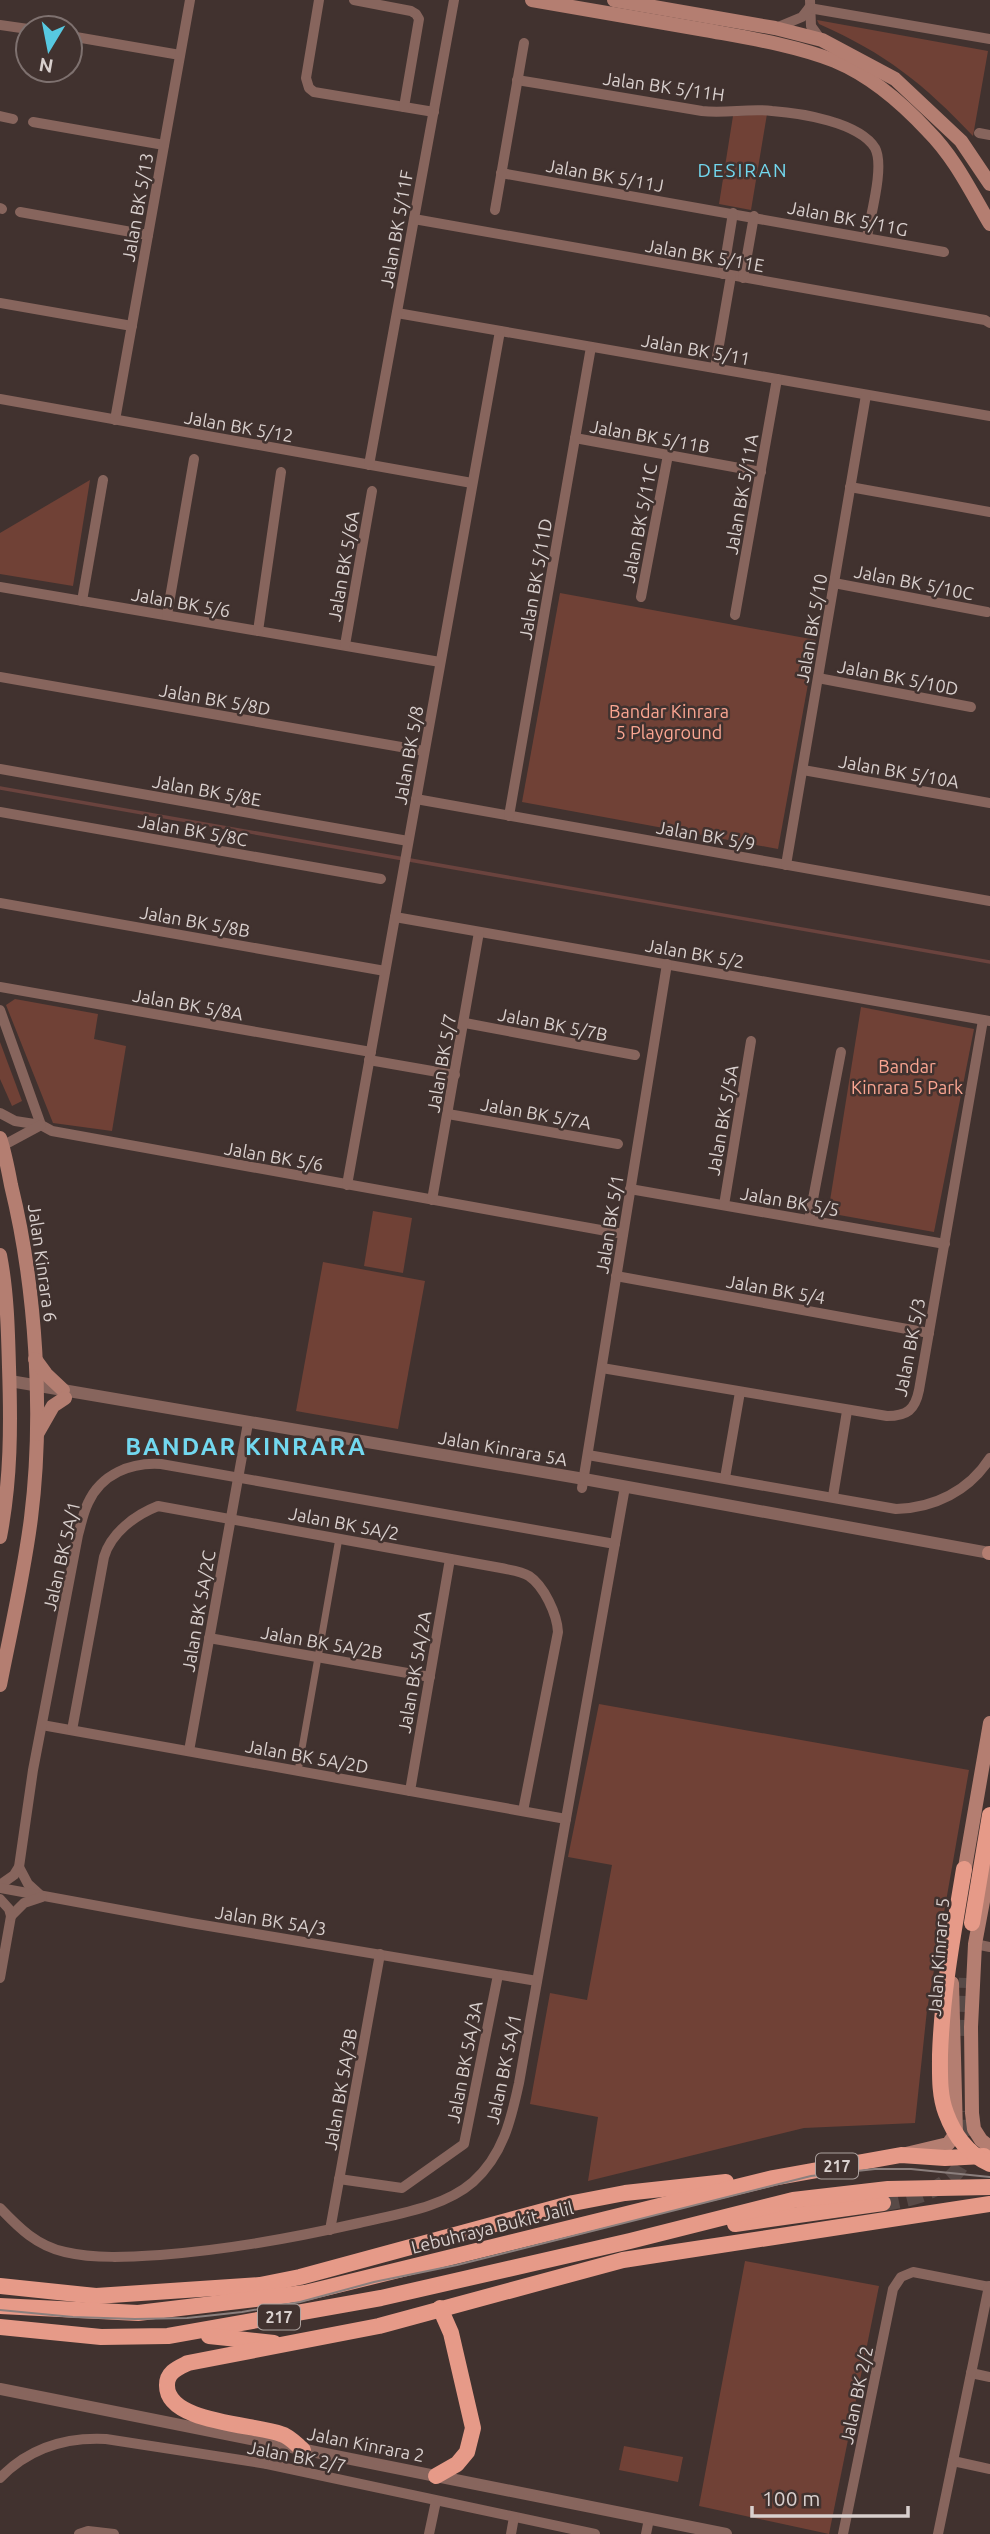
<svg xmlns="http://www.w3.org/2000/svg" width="990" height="2534" viewBox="0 0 990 2534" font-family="Ubuntu,sans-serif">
<rect width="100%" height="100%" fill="#41322f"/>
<g fill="#704136">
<path d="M817,20l171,31 -15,85c-49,-52 -88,-83 -154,-112z"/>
<path d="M767,114l-16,96 -32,-6 14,-88z"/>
<path d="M90,480l-17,106 -73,-12v-41z"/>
<path d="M560,593l256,47 -38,209 -256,-47z"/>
<path d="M15,999l83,15 -4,25 32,7 -14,85 -59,-8 -47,-118z"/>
<path d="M861,1007l113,22 -40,203 -106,-19z"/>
<path d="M0,1042l22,59 -10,5 -12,-27z"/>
<path d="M373,1211l39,7 -9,55 -39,-7z"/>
<path d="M323,1262l102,19 -27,148 -102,-18z"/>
<path d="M599,1704l370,66 -42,240 -12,113 -111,5 -216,53 10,-64 -68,-13 20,-111 37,7 25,-135 -44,-8z"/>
<path d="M745,2261l134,25 -50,248 -130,-28z"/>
<path d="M624,2446l59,11 -5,25 -59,-12z"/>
</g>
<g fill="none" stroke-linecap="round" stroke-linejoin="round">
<path stroke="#6a433e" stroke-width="3.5" d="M0,788l990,174"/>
<g stroke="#584a47" stroke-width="16" stroke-dasharray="16 8" stroke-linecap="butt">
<path d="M965,2036l2,-58"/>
<path d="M883,2203c29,-4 73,-14 82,-48 5,-14 2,-30 2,-44"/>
</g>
<path stroke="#87655d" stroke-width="7" d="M298,1771l41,-233"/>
<g stroke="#87655d" stroke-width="10">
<path d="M319,0l-13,78 3,10 5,4 120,20"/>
<path d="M354,0l57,11 5,3 3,5 -15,88"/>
<path d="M810,0l1,26 10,14"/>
<path d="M809,8l181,31"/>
<path d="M0,25l28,4"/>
<path d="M778,27l24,-10 7,-9"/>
<path d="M70,36l110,19"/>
<path d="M517,80c62,10 124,21 185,31 23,3 47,-3 70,0 28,2 87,11 103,37 10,18 -5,69 -8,89"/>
<path d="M0,116l13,3"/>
<path d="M33,122l131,23"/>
<path d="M979,133l11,2"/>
<path d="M501,173l443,79"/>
<path d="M0,208l2,1"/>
<path d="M495,210l29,-167"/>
<path d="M20,212l128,23"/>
<path d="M414,219l571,101 5,3"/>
<path d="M723,274l10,-61"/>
<path d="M743,278l11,-62"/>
<path d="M0,303l132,23"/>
<path d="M397,313l593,103"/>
<path d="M715,368l16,-92"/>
<path d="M0,399l472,84"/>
<path d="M115,420l75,-420"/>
<path d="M575,438l186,34"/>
<path d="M369,465l85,-465"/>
<path d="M850,487l140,25"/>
<path d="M834,583l153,29"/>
<path d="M0,587l440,75"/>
<path d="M641,597l27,-142"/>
<path d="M82,601l21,-121"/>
<path d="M167,615l27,-156"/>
<path d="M735,615l42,-236"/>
<path d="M258,631l23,-159"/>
<path d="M345,645l27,-154"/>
<path d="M0,677l424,74"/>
<path d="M818,678l153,29"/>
<path d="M0,769l408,72"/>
<path d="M803,770l187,33"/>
<path d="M416,799l574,102"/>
<path d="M0,812l381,67"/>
<path d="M509,816l82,-469"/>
<path d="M786,865l80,-470"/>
<path d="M0,903l385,68"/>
<path d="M395,917l595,104"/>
<path d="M0,987l371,65"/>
<path d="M0,1010l41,115 11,6 571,103"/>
<path d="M465,1023l170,32"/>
<path d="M369,1060l86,15"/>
<path d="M0,1113l15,8 26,4"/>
<path d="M448,1114l170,30"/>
<path d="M2,1146l39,-21"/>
<path d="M347,1185l153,-854"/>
<path d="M630,1189l315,55"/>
<path d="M432,1200l47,-268"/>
<path d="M724,1205l27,-164"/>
<path d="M809,1220l32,-168"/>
<path d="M616,1276l313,57"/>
<path d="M602,1368l285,48c20,0 28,-6 32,-26l64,-370"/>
<path d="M588,1455l308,54c38,-1 73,-18 94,-51"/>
<path d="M725,1478l15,-86"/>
<path d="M582,1488l85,-524"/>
<path d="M833,1496l14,-85"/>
<path d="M209,1638l221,39"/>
<path d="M42,1725l524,94"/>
<path d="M72,1730l32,-173c7,-24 31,-42 54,-51l343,62c9,2 20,3 28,8 15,10 28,38 29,56l-35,179"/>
<path d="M189,1751l59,-328"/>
<path d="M410,1791l40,-232"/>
<path d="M19,1867l9,17 11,10"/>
<path d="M0,1885l14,-10 5,-8 14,-97 45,-235c3,-10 5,-22 10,-32 13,-29 43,-41 73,-39l454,80"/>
<path d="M0,1888l191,35 346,58"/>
<path d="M0,1899l9,10 2,7 -11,62"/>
<path d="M11,1916l13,-13 18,-6"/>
<path d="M975,1944l15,3"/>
<path d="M339,2179l63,9 62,-44 34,-169"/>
<path d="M0,2208c19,20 37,38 65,44 30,7 64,5 95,3 67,-5 133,-17 199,-32 37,-9 84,-15 114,-41 30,-27 38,-62 46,-99l106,-596"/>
<path d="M330,2230l50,-276"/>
<path d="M971,2373l19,4"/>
<path d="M953,2461l37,8"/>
<path d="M267,2464l4,-21"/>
<path d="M0,2478c29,-30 66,-41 106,-39l161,25 328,70"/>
<path d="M79,2534l9,-3 26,3"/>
<path d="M429,2534l7,-33"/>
<path d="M511,2534l3,-17"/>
<path d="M646,2534l3,-15"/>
<path d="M843,2534l50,-245 8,-12 12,-5 77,15"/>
<path d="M938,2534l51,-248"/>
</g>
<g stroke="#87655d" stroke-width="12">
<path d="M10,1381l574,98 406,74"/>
<path d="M0,2389l726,145"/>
</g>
<g stroke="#b47e71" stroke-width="14">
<path d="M532,0c58,10 115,20 173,30 43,8 89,15 130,31 36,15 67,42 93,70 27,27 43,61 62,93"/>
<path d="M614,0l161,28 47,12 73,39 66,62 29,43"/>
<path d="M0,1138c5,15 8,31 11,47 25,102 33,229 20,333 -7,56 -20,111 -31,167"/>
<path d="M0,1255c7,36 8,74 9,112 2,57 2,113 -9,170"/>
<path d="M35,1359l11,15 17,16"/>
<path d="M37,1434l16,-28 12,-8"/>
<path d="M989,1553h1"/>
<path d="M990,1864l-15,80 -4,83 1,86 2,16 7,11 9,7"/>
<path d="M963,1879l27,-156"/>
<path d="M906,2154l42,-10 8,-11 -4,-150"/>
</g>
<g stroke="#e69a88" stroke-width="16">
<path d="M972,1923l18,-108"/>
<path d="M735,2224l148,-21"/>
<path d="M0,2286l96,10 164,-11 40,-8 273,-74 52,-10 101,-11"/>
<path d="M0,2306l138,7 167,-20 468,-115 128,-23 44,3 39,-2"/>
<path d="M0,2327l101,10 67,-1 213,-38 249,-57 163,-41 95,-11 102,-2"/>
<path d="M209,2336l65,7"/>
<path d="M303,2450c-7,-6 -14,-14 -22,-16 -27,-10 -115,-11 -114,-49 0,-13 11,-17 21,-22l191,-37 244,-66 367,-56"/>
<path d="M436,2476l21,-12 10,-12 6,-24 -22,-95 -11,-25"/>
</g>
<path stroke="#8b7f7d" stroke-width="2" d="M0,2310l73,7 62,2 52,-1 55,-6 58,-10 74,-20 83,-17 354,-89 64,-7h36l79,8"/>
<path stroke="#e69a88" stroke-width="16" d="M964,1869c-10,61 -22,123 -24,186 0,19 -1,40 6,58 8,22 22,41 44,51"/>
</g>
<g text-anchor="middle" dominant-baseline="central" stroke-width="5" stroke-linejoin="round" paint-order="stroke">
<g fill="#41322f" stroke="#aba19e" stroke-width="2">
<rect x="816" y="2153.5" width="42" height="25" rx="5"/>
<rect x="258" y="2304.5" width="42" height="25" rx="5"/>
</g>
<g font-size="16" font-weight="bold" fill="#d9d0ce">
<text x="837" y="2166">217</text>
<text x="279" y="2317">217</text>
</g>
<g font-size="18" fill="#d9d0ce" stroke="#41322f">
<text transform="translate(664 86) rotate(8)">Jalan BK 5/11H</text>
<text transform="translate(605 175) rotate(10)">Jalan BK 5/11J</text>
<text transform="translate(137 207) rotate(-80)">Jalan BK 5/13</text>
<text transform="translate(848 218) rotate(11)">Jalan BK 5/11G</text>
<text transform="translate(396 229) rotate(-80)">Jalan BK 5/11F</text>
<text transform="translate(705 255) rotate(10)">Jalan BK 5/11E</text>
<text transform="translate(696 349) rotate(10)">Jalan BK 5/11</text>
<text transform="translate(239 426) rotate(10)">Jalan BK 5/12</text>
<text transform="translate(650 436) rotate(10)">Jalan BK 5/11B</text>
<text transform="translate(741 494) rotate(-80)">Jalan BK 5/11A</text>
<text transform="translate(639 523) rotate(-79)">Jalan BK 5/11C</text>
<text transform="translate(343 566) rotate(-80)">Jalan BK 5/6A</text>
<text transform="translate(535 579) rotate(-80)">Jalan BK 5/11D</text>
<text transform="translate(914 582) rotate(11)">Jalan BK 5/10C</text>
<text transform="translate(181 602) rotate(10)">Jalan BK 5/6</text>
<text transform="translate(811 628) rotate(-80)">Jalan BK 5/10</text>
<text transform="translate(898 677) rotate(11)">Jalan BK 5/10D</text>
<text transform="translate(215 699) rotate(10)">Jalan BK 5/8D</text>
<text transform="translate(408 755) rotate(-80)">Jalan BK 5/8</text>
<text transform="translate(899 771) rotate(10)">Jalan BK 5/10A</text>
<text transform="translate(207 790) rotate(10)">Jalan BK 5/8E</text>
<text transform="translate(193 830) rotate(10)">Jalan BK 5/8C</text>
<text transform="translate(706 835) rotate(10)">Jalan BK 5/9</text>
<text transform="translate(195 921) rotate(10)">Jalan BK 5/8B</text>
<text transform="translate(695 953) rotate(10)">Jalan BK 5/2</text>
<text transform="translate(188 1004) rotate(10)">Jalan BK 5/8A</text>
<text transform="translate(553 1024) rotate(11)">Jalan BK 5/7B</text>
<text transform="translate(441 1063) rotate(-80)">Jalan BK 5/7</text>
<text transform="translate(536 1113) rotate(10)">Jalan BK 5/7A</text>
<text transform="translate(722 1120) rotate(-80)">Jalan BK 5/5A</text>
<text transform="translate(274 1156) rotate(10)">Jalan BK 5/6</text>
<text transform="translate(790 1201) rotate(10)">Jalan BK 5/5</text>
<text transform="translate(609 1224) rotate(-81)">Jalan BK 5/1</text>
<text transform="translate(43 1263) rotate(82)">Jalan Kinrara 6</text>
<text transform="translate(776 1289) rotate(10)">Jalan BK 5/4</text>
<text transform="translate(909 1347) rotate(-79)">Jalan BK 5/3</text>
<text transform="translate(503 1448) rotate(10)">Jalan Kinrara 5A</text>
<text transform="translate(344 1523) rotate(11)">Jalan BK 5A/2</text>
<text transform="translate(61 1556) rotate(-77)">Jalan BK 5A/1</text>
<text transform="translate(198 1611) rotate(-80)">Jalan BK 5A/2C</text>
<text transform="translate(322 1642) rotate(10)">Jalan BK 5A/2B</text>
<text transform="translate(414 1672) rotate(-80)">Jalan BK 5A/2A</text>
<text transform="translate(307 1756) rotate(10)">Jalan BK 5A/2D</text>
<text transform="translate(271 1920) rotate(9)">Jalan BK 5A/3</text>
<text transform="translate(938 1957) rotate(-86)">Jalan Kinrara 5</text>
<text transform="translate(464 2062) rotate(-79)">Jalan BK 5A/3A</text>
<text transform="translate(503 2069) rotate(-78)">Jalan BK 5A/1</text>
<text transform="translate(340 2089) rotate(-80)">Jalan BK 5A/3B</text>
<text transform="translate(492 2227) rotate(-14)">Lebuhraya Bukit Jalil</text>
<text transform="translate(856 2395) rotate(-78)">Jalan BK 2/2</text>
<text transform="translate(366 2444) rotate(11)">Jalan Kinrara 2</text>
<text transform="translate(297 2456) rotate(11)">Jalan BK 2/7</text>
</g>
<g font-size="18" fill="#fba692" stroke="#41322f">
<text x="669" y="711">Bandar Kinrara<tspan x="669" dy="21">5 Playground</tspan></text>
<text x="907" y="1066">Bandar<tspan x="907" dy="21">Kinrara 5 Park</tspan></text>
</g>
<g font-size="19" letter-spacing="2" fill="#72d8ef" stroke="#41322f">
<text x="743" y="170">DESIRAN</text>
</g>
<g font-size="24" font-weight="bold" letter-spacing="2" fill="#72d8ef" stroke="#41322f">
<text x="246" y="1446">BANDAR KINRARA</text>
</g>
</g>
<g transform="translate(49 49) rotate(190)"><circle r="33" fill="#41322f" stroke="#7e716f" stroke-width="2"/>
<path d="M0-5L12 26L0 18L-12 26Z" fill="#57c9e1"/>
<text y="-10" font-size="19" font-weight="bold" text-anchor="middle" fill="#d9d0ce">N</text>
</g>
<path d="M752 2506v10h156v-10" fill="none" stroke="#d9d0ce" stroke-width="3.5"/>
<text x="762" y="2506" font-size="21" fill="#d9d0ce" stroke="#41322f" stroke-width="5" paint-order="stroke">100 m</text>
</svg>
